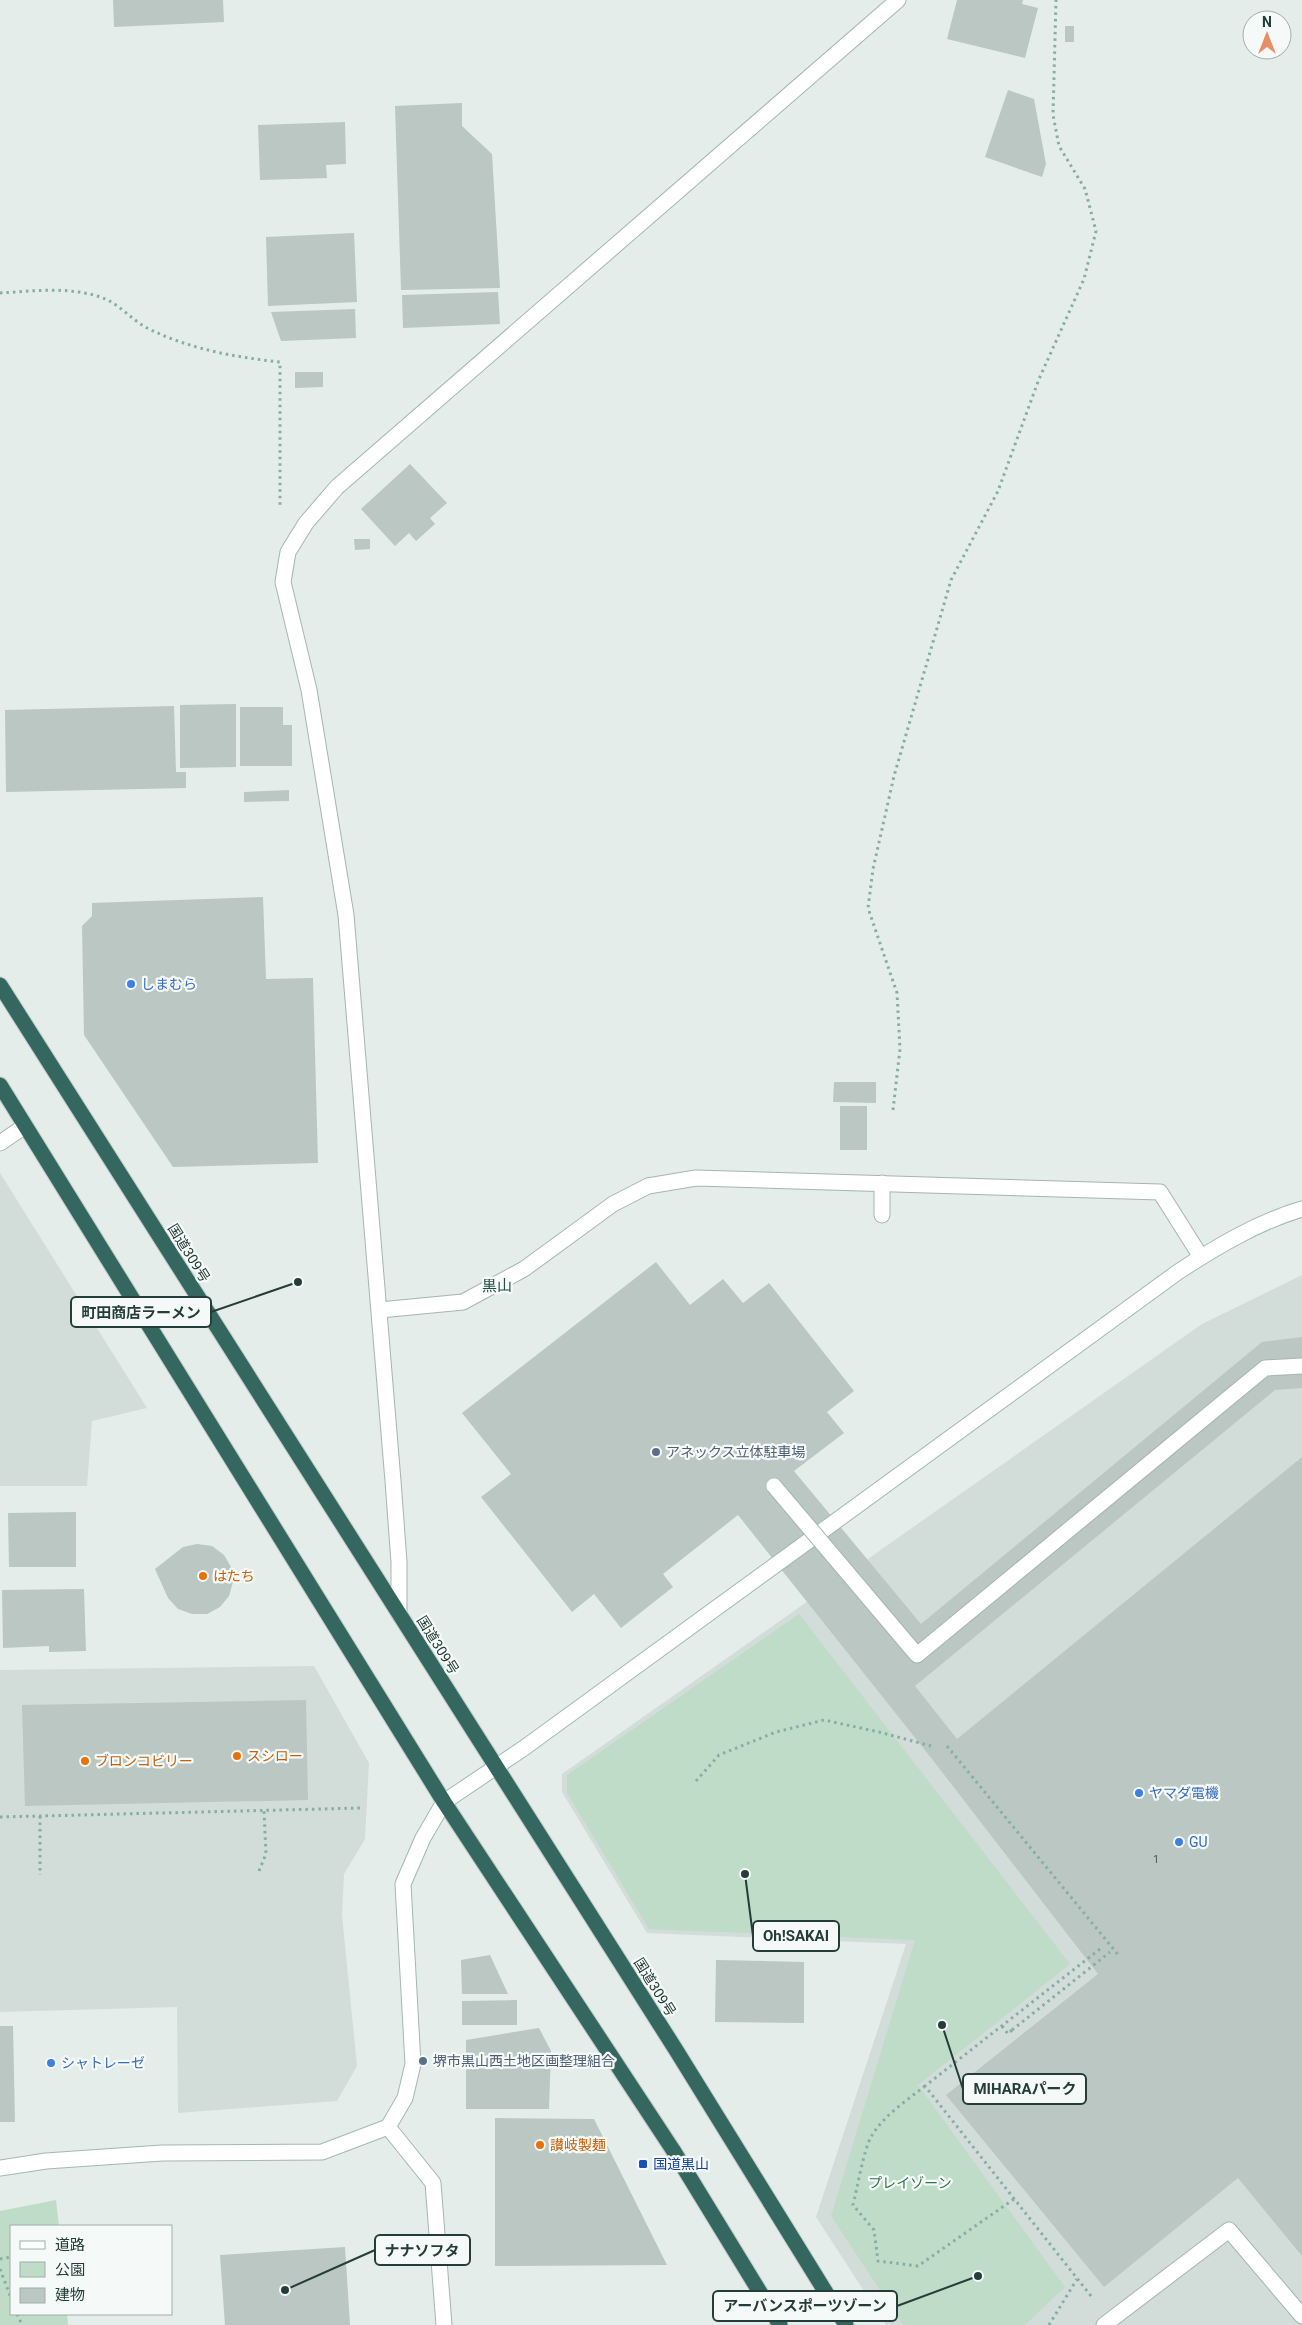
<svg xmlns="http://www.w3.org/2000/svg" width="1302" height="2325" viewBox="0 0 1302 2325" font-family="Roboto,'Noto Sans JP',sans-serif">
<rect width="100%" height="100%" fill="#e4ede9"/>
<g fill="#d2dcd9">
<path d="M0,1173l147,235 -55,13 -5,65h-87z"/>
<path d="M1302,1275v1050h-416l-70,-108 90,-273 -259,-11 -85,-141v-18l640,-450z"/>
<path d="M314,1666l55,97 -4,76 -21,35 -2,41 15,151 -20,35 -159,12 -1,-106 -177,5v-342z"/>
</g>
<g fill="#bfdcc9">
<path d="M799,1614l271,350 -152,121 147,202 -40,38h-122l-72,-109 84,-276 -266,-11 -82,-136v-18z"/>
<path d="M56,2200l3,26h-48v88h56l1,11h-68v-114z"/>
</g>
<g fill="#bac7c3">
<path d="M113,0h110l1,22 -110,5z"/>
<path d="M957,0h66l-1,4 16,4 -13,50 -78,-19z"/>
<rect x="1065" y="26" width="9" height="16"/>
<path d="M1008,90l26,9 12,65 -4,13 -57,-20z"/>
<path d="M462,103v23l30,28 8,134 -99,2 -6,-184z"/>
<path d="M345,122l1,42 -20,1 1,13 -67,2 -2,-55z"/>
<path d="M354,233l3,69 -89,4 -2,-69z"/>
<path d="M498,292l2,32 -97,4 -1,-33z"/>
<path d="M355,309l1,29 -75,3 -10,-29z"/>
<path d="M295,372h28v15l-28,1z"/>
<path d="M410,464l37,39 -17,15 5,6 -19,17 -7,-8 -14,13 -34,-37z"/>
<path d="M354,539h16v10l-15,1z"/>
<path d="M236,704v63l-56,1v-63z"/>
<path d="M174,706l2,66h10v16l-180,4 -1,-82z"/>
<path d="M240,707h43v18h9v41h-52z"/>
<path d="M289,790v11l-45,1v-10z"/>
<path d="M263,897l3,82 47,-1 5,185 -145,4 -89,-132 -2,-109 10,-10v-13z"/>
<path d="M834,1082h42v21l-43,-1z"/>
<rect x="840" y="1106" width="27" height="44"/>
<path d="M656,1262l34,43 33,-26 20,24 26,-20 85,108 -27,21 17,21 -50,38 127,153 341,-282 40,-5v51l-27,2 -360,296 42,53 345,-282v799l-64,-78 -134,109 -158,-192 152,-121 -166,-215 -194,-244 -75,59 10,13 -52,41 -27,-34 -22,18 -91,-115 30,-23 -49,-61z"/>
<path d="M76,1512v55h-67l-1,-54z"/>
<path d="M197,1544l15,2 12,9 7,12 2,15 -4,14 -9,11 -13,7h-15l-14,-5 -10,-11 -13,-29 28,-22z"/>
<path d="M84,1589l2,62 -37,1v-6l-46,2 -1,-58z"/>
<path d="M306,1700l2,100 -283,6 -3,-101z"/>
<path d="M490,1955l18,39h-46l-1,-34z"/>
<path d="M716,1960l88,2v61l-89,-1z"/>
<path d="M517,2000v25h-55v-24z"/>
<path d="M0,2026h13l2,96h-15z"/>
<path d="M539,2028l12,23 -2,58h-83v-69z"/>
<path d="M495,2118l99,1 73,146 -172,1z"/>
<path d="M345,2247l5,78h-125l-5,-70z"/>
</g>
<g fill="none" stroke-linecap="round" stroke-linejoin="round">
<g stroke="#a7b5b0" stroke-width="17">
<g id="lane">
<path d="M0,1143l25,-17"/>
<path d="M882,1183v32"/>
<path d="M1104,2325l125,-95 73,86"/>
</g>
</g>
<g stroke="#a7b5b0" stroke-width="17">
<g id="street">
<path d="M380,1310l83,-8 61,-33 89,-65 35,-18 48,-8 464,14 41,65"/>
<path d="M399,1614v-52l-6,-81 -47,-566 -37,-225 -26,-108 5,-30 18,-29 31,-36 561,-487"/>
<path d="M388,2127l45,56 11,142"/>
</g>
</g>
<g stroke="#a3b8b2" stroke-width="17">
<path id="secondary" d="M0,2168l46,-7 116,-8 160,-1 66,-25 17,-29 8,-34 -10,-180 20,-46 21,-36 80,-54 654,-476c38,-25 80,-50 124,-63"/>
</g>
<g stroke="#c2c9c7" stroke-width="17">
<g id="highway">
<path d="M0,985l676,1065 170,275"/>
<path d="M0,1085l444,717 229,348 107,175"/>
</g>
</g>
<g stroke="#87aea4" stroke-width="3" stroke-dasharray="2.5 4" stroke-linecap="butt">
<path d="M0,293c34,-2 70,-7 103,5 16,6 29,22 44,30 42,21 87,29 133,34v144"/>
<path d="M893,1110l7,-61 -3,-56 -29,-85 5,-39 21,-93 57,-196 47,-89 41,-112 45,-100 12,-48 -11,-42 -26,-43 -6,-31 3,-115"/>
<path d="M947,1746l173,211"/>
<path d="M696,1781l23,-26 57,-23 48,-12 55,12 52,14"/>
<path d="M40,1816v59"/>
<path d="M0,1817l361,-9"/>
<path d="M259,1871l7,-17 -2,-43"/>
<path d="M1002,2026l6,8 4,-4"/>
<path d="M925,2086c-19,15 -42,30 -54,51 -7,12 -14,52 -18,68l21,25 4,31 40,5 96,-67"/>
<path d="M0,2259l11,-2"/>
<path d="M0,2269l11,29"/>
<path d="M1091,2296l-166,-210 175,-137"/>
<path d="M17,2314l5,11"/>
<path d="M1049,2325l28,-46"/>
</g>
<use href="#lane" stroke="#fff" stroke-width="15"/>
<use href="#street" stroke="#fff" stroke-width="15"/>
<use href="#secondary" stroke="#fff" stroke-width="15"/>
<use href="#highway" stroke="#336760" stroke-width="15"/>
<g stroke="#a7b5b0" stroke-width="17" stroke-linecap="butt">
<path id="lane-bridge" d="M774,1486l143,169 348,-287 37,-2"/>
</g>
<path stroke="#87aea4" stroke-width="3" stroke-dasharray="2.5 4" stroke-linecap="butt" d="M1012,2030l98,-78"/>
<use href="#lane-bridge" stroke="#fff" stroke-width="15"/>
</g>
<g fill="#3f7fe0" stroke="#f5f9f7" stroke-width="2">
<circle cx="131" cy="984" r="5"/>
<circle cx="1139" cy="1793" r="5"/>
<circle cx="1179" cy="1842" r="5"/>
<circle cx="51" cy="2063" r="5"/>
</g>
<g fill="#5c6f8a" stroke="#f5f9f7" stroke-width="2">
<circle cx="656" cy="1452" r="5"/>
<circle cx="423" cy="2061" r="5"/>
</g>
<g fill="#e8710a" stroke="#f5f9f7" stroke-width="2">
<circle cx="203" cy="1576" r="5"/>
<circle cx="237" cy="1756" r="5"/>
<circle cx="85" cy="1761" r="5"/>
<circle cx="540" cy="2145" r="5"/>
</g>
<rect fill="#1a4fb4" stroke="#f5f9f7" stroke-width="2" x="638" y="2159" width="10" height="10" rx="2.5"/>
<g text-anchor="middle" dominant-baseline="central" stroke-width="4.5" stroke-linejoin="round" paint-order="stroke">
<g font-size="11" fill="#4a605b">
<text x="1156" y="1859">1</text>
</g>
<g font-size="14" fill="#366cbe" stroke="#f5f9f7" text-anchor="start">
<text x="141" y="984">しまむら</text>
<text x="1149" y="1793">ヤマダ電機</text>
<text x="1189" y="1842">GU</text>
<text x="61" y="2063">シャトレーゼ</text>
</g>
<g font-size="14" fill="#253d38" stroke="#f5f9f7">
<text transform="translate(189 1253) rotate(58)">国道309号</text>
<text transform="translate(438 1645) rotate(58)">国道309号</text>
<text transform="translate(655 1987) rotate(58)">国道309号</text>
</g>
<g font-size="14" fill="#4e5e75" stroke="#f5f9f7" text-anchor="start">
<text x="666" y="1452">アネックス立体駐車場</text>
<text x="433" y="2061">堺市黒山西土地区画整理組合</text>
</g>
<g font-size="14" fill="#c56008" stroke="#f5f9f7" text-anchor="start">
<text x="213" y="1576">はたち</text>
<text x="247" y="1756">スシロー</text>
<text x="95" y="1761">ブロンコビリー</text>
<text x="550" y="2145">讃岐製麺</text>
</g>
<g font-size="14" fill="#164399" stroke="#f5f9f7" text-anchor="start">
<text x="653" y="2164">国道黒山</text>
</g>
<g font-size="14" fill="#32714f" stroke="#f5f9f7">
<text x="910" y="2183">プレイゾーン</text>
</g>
<g font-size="15" fill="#224e46" stroke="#f5f9f7">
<text x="497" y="1286">黒山</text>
</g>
</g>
<path fill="none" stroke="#253d38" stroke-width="2" d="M298 1282L211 1312M745 1874L753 1936M942 2025L963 2089M285 2290L375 2250M978 2276L897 2306"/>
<g fill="#253d38" stroke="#f5f9f7" stroke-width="2">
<circle cx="298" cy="1282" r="5"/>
<circle cx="745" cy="1874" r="5"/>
<circle cx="942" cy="2025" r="5"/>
<circle cx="285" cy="2290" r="5"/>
<circle cx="978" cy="2276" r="5"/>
</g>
<g fill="#f5f9f7" stroke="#253d38" stroke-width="2">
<rect x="71" y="1297" width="140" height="30" rx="5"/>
<rect x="753" y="1921" width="86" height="30" rx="5"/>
<rect x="963" y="2074" width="123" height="30" rx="5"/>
<rect x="375" y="2235" width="95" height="30" rx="5"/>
<rect x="713" y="2291" width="184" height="30" rx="5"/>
</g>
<g font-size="15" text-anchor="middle" font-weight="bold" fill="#253d38">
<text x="141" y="1318">町田商店ラーメン</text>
<text x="796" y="1941">Oh!SAKAI</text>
<text x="1025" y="2094">MIHARAパーク</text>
<text x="422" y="2256">ナナソフタ</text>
<text x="805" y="2311">アーバンスポーツゾーン</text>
</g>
<rect x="10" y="2225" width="162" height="90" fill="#f5f9f7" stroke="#a2aeab"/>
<rect x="20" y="2241" width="25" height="8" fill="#ffffff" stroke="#a2aeab"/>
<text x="55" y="2250" font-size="15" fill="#253d38">道路</text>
<rect x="20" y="2262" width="25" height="15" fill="#bfdcc9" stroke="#a2aeab"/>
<text x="55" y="2275" font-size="15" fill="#253d38">公園</text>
<rect x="20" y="2288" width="25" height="15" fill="#bac7c3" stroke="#a2aeab"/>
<text x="55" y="2300" font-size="15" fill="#253d38">建物</text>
<g transform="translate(1267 35)"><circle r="24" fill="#f5f9f7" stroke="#a2aeab"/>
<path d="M0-4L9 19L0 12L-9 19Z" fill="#e88f67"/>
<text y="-8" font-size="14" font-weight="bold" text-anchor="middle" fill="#253d38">N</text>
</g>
</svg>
